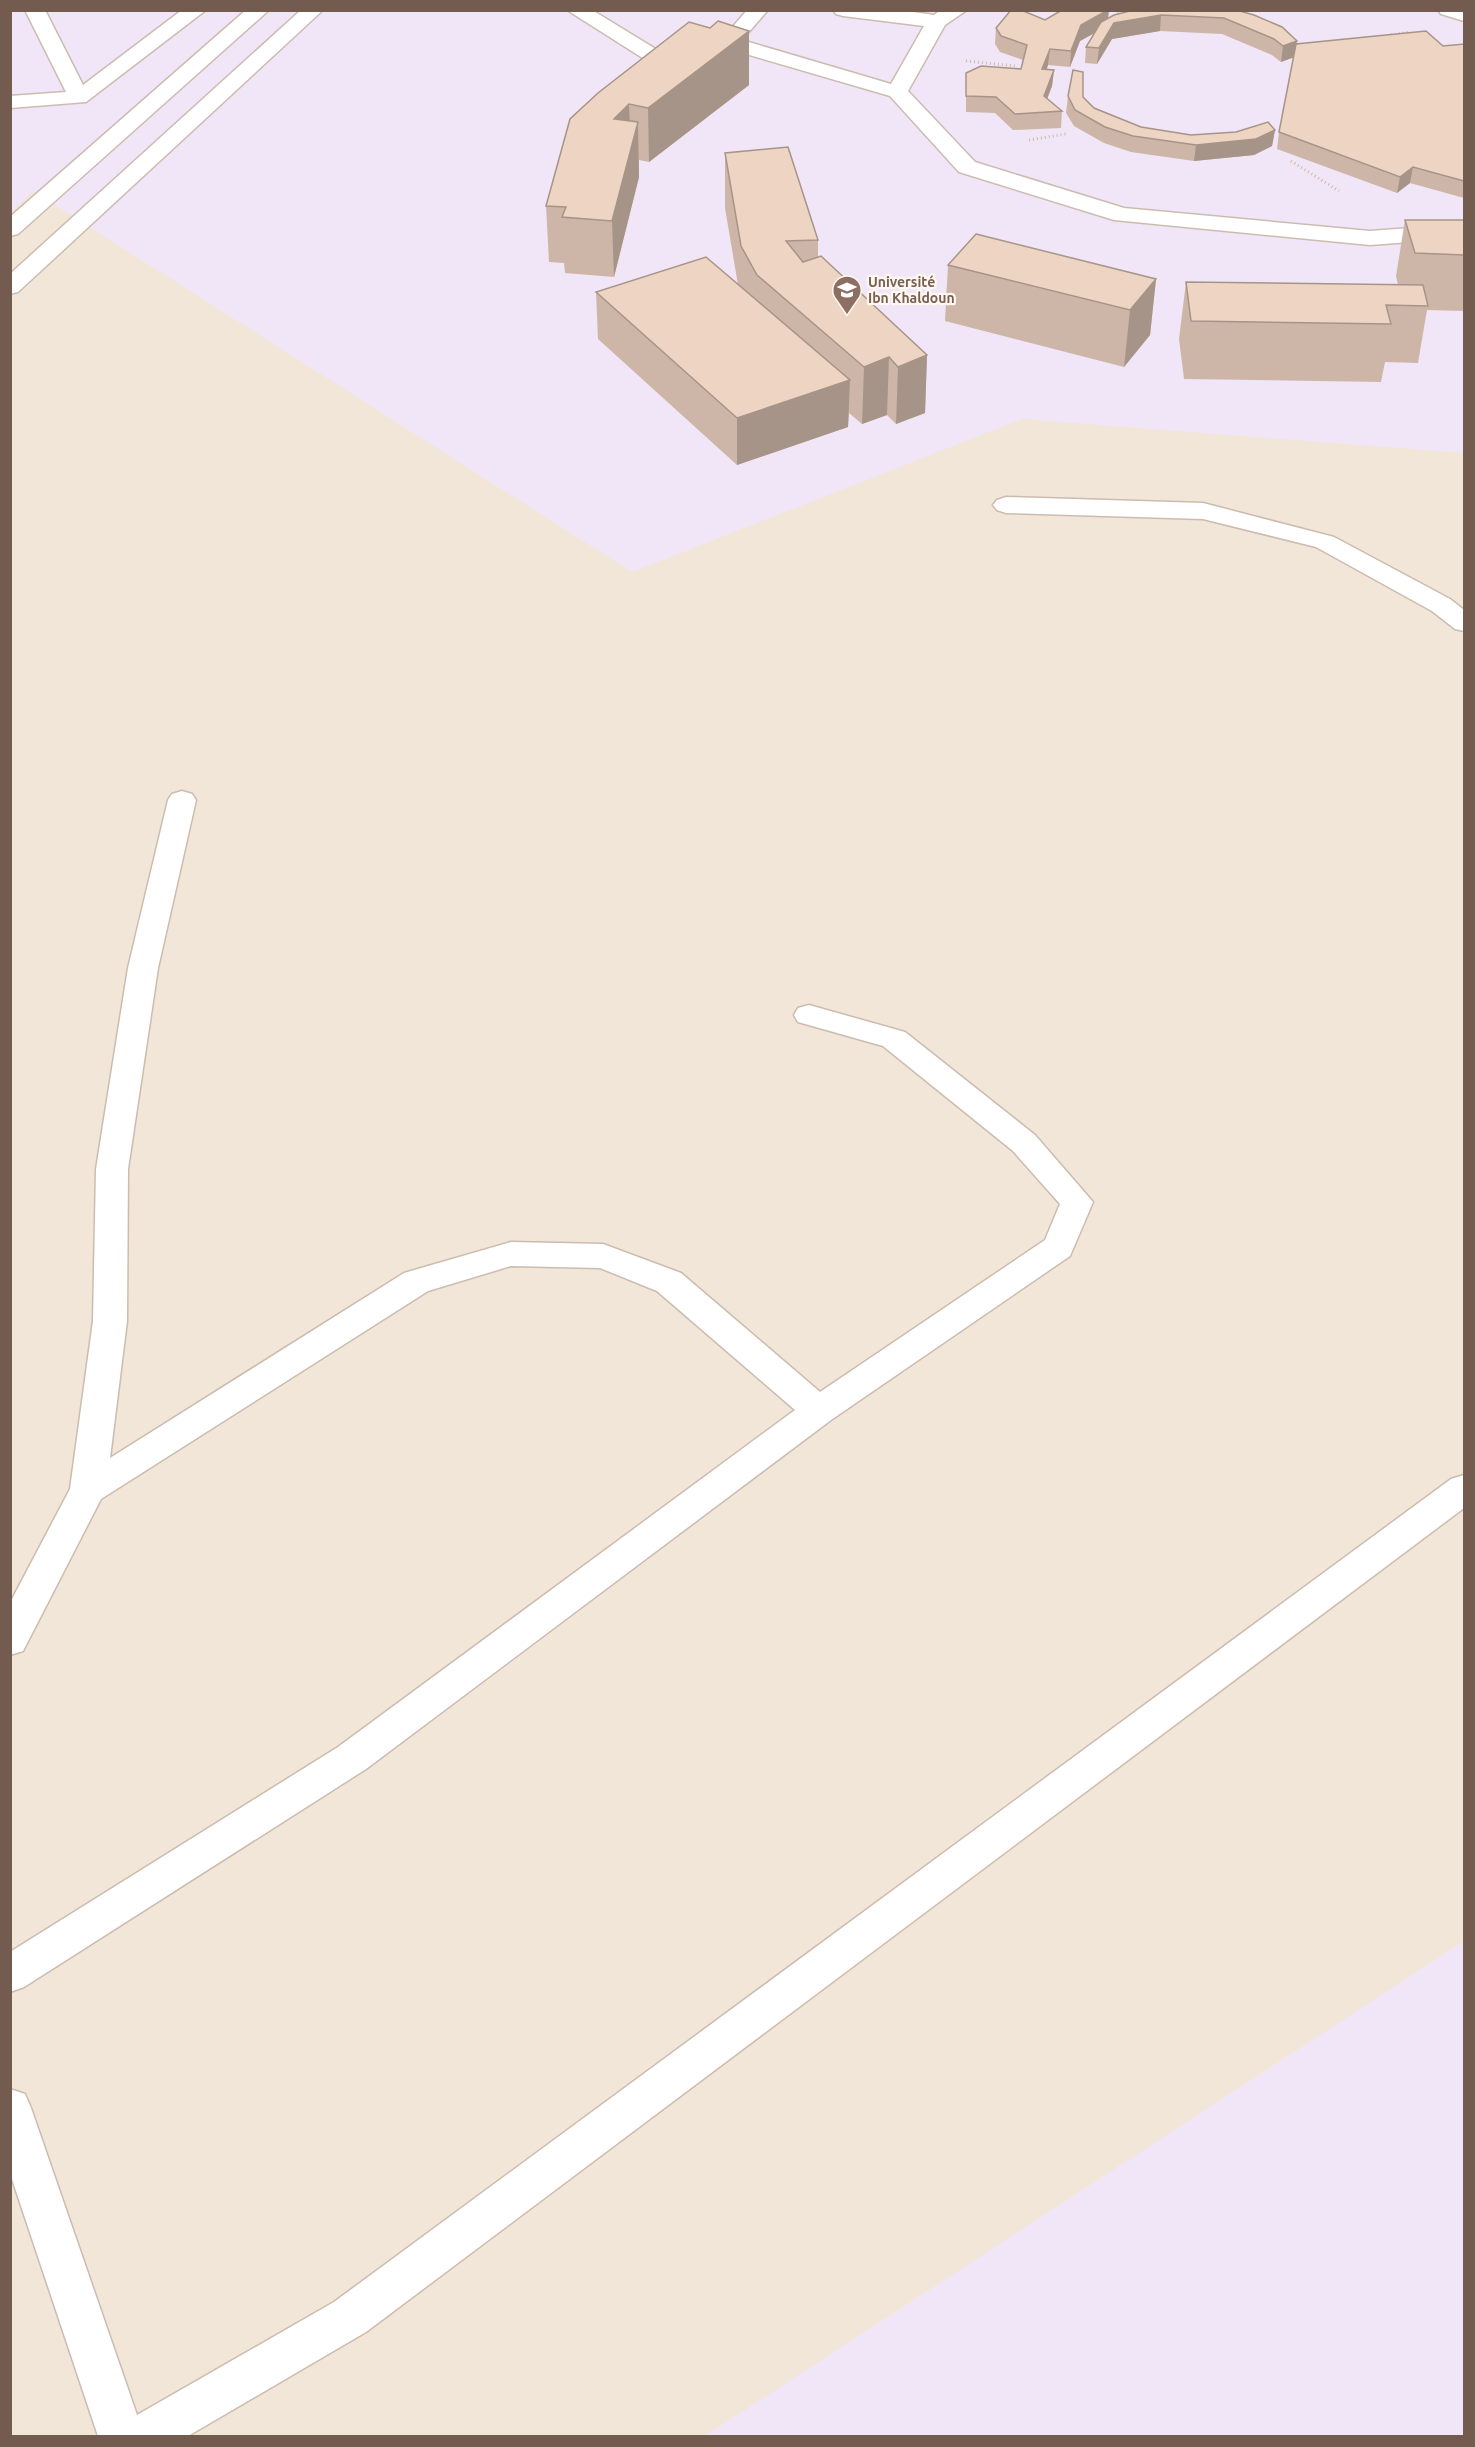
<svg xmlns="http://www.w3.org/2000/svg" width="1475" height="2447" viewBox="0 0 1475 2447" font-family="Ubuntu,sans-serif">
<rect width="100%" height="100%" fill="#fbf4e9"/>
<rect fill="#f2e6d8" x="11" y="11" width="1453" height="2425"/>
<g fill="#f1e6f7">
<path d="M11,11h1453v442l-442,-34 -390,153 -599,-381 -22,21z"/>
<path d="M1464,1941v495h-759z"/>
</g>
<g fill="none" stroke-linecap="round" stroke-linejoin="round">
<g stroke="#ccbcb0" stroke-width="3">
<g id="minor">
<path d="M25,10h20l38,75 99,-75h24l-120,92 -76,6v-12l56,-4z"/>
<path d="M246,10h23l-251,224 -8,2v-19z"/>
<path d="M301,10h22l-305,282 -8,2v-20z"/>
<path d="M567,10h25l67,41 33,-6 7,2 3,4 -3,4c-15,4 -35,11 -50,7z"/>
<path d="M747,10h21l-26,30 149,44 33,-58 -81,-10 -7,-2 -3,-4h66l35,5 7,-5h26l-22,15 -37,66 67,71 149,46 246,23 94,-7v14l-94,7 -256,-25 -155,-48 -69,-76 -168,-49 -3,-4z"/>
<path d="M1438,10h26v11l-23,-7z"/>
<path d="M1006,497l197,6 131,34 116,62 14,11v21l-9,-2 -23,-18 -116,-64 -113,-28 -197,-6 -9,-3 -4,-5 4,-5z"/>
<path d="M182,791l10,3 4,6 -38,168 -30,201 -1,152 -17,137 294,-185 107,-31 92,2 78,29 139,119 225,-152 15,-36 -47,-53 -130,-105 -85,-24 -4,-7 4,-7 11,-3 96,27 130,103 58,67 -23,54 -239,164 -465,349 -342,218 -14,5v-40l328,-205 457,-337 -138,-119 -57,-23 -89,-2 -83,25 -327,208 -78,152 -13,4v-52l60,-114 23,-168 3,-152 32,-201 40,-168 4,-6z"/>
<path d="M1464,1475v33l-1098,824 -178,104h-90l-88,-263v-84l15,5 6,14 106,307 197,-113 1117,-823z"/>
</g>
</g>
<g stroke="#d3b8a6" stroke-width="3" stroke-dasharray="1 3" stroke-linecap="butt">
<path d="M1114,10l10,5"/>
<path d="M1391,35l19,-3"/>
<path d="M966,61l49,5"/>
<path d="M1029,140l37,-6"/>
<path d="M1291,161l48,30"/>
</g>
<use href="#minor" fill="#fff" fill-rule="evenodd"/>
</g>
<g fill="#cdb6a8">
<path d="M1062,10h47l-1,8 6,-3 122,-5 60,34 147,2 21,-2v154l-54,-15 -13,10 -120,-44 2,-17 15,-75 -13,5 -9,-7 -50,-21 -62,-3 -48,8 -15,25 -12,-1 1,-16 9,-14 -15,8 -10,26 -22,-2 -1,4 7,1 -2,16 -5,13 15,12 -1,17 -48,2 -18,-17 -29,-1v-39l55,-4 2,-9 -23,-8 -5,-8 1,-16 49,-8z"/>
<path d="M749,31v54l-100,77 -10,-2v17l-25,100 -49,-4 -1,-10 -15,-1 -3,-56 24,-87z"/>
<path d="M1068,96l15,1 11,11 47,19 50,8 84,-5 -3,16 -18,9 -60,6 -63,-9 -27,-9 -30,-17 -8,-13z"/>
<path d="M725,153l93,87v17l109,98 -2,58 -29,11 -9,-9 -25,9 -13,-11 -1,14 -111,38 -139,-126 -2,-47 142,-7 -13,-77z"/>
<path d="M1405,220h59v91l-37,-1 -9,53 -33,-1 -4,20 -197,-3 -5,-40 7,-57 212,3 -2,-9z"/>
<path d="M948,265l208,14 -6,56 -26,32 -179,-46z"/>
</g>
<g fill="#a79488">
<path d="M1108,10h1l-2,16 -27,15 -10,26 1,-16 10,-26z"/>
<path d="M1161,15l-1,16 -48,8 -15,25 2,-16 15,-25z"/>
<path d="M749,31v54l-100,77 -1,-54z"/>
<path d="M1297,41l-2,16 -14,5 2,-16z"/>
<path d="M1050,49l-2,16 -8,20 2,-16z"/>
<path d="M1054,70l-2,16 -10,26 2,-16z"/>
<path d="M629,104l2,45 7,-27 1,55 -25,100 -2,-56 2,-102z"/>
<path d="M1275,130l-3,16 -18,9 -60,6 2,-16z"/>
<path d="M1413,167l-3,16 -13,10 3,-16z"/>
<path d="M1156,279l-6,56 -26,32 6,-57z"/>
<path d="M927,355l-2,58 -29,11 2,-57z"/>
<path d="M889,357l-2,58 -25,9 2,-57z"/>
<path d="M850,380l-2,47 -111,38v-47z"/>
</g>
<g fill="#eed4c3" stroke="#a79488" stroke-width="1.5">
<path d="M1011,10h10l24,10 17,-10h46l-27,15 -10,26 -21,-2 -8,20 12,1 -10,26 18,15 -47,3 -19,-17 -30,-1v-23l15,-7 40,3 6,-24 -26,-9 -5,-8z"/>
<path d="M1134,10h102l18,5 28,12 15,14 -14,5 -9,-7 -50,-21 -63,-3 -47,8 -15,25 -13,-1 15,-25 13,-7z"/>
<path d="M718,21l31,10 -101,77 -19,-4 -15,15 24,3 -26,99 -50,-4 4,-10 -20,-1 24,-87 28,-26 91,-71 21,6z"/>
<path d="M1426,31l17,15 21,-2v137l-51,-14 -13,10 -121,-45 17,-88z"/>
<path d="M1073,70l10,2v25l11,11 47,19 50,8 45,-3 32,-10 7,8 -19,9 -60,6 -63,-9 -28,-9 -30,-17 -7,-14z"/>
<path d="M788,147l30,93 -32,1 17,21 18,-6 106,99 -29,12 -9,-10 -25,10 -107,-92 -16,-29 -16,-93z"/>
<path d="M1405,220h59v35l-49,-2z"/>
<path d="M976,234l180,45 -26,31 -182,-45z"/>
<path d="M706,257l144,123 -113,38 -141,-126z"/>
<path d="M1186,282l237,3 5,21 -42,-1 5,19 -200,-3z"/>
</g>
<defs>
<g id="university-pin" transform="scale(1.5)"><path d="M0 17L-7.5 6A9.5 9.5 0 1 1 7.5 6Z" fill="#8d6e63" stroke="#fef8ef"/><path d="M0-5L7-2L0 1L-7-2ZM-4 1L0 2.5L4 1V4Q0 6-4 4Z" fill="#fff"/></g>
</defs>
<g fill-rule="evenodd">
<use href="#university-pin" x="847" y="290"/>
</g>
<g text-anchor="middle" dominant-baseline="central" stroke-width="4.5" stroke-linejoin="round" paint-order="stroke">
<g font-size="14" font-weight="bold" fill="#785e54" stroke="#fef8ef" text-anchor="start">
<text x="868" y="282">Université<tspan x="868" dy="16">Ibn Khaldoun</tspan></text>
</g>
</g>
<rect width="1475" height="2447" fill="none" stroke="#735c4f" stroke-width="24"/>
</svg>
